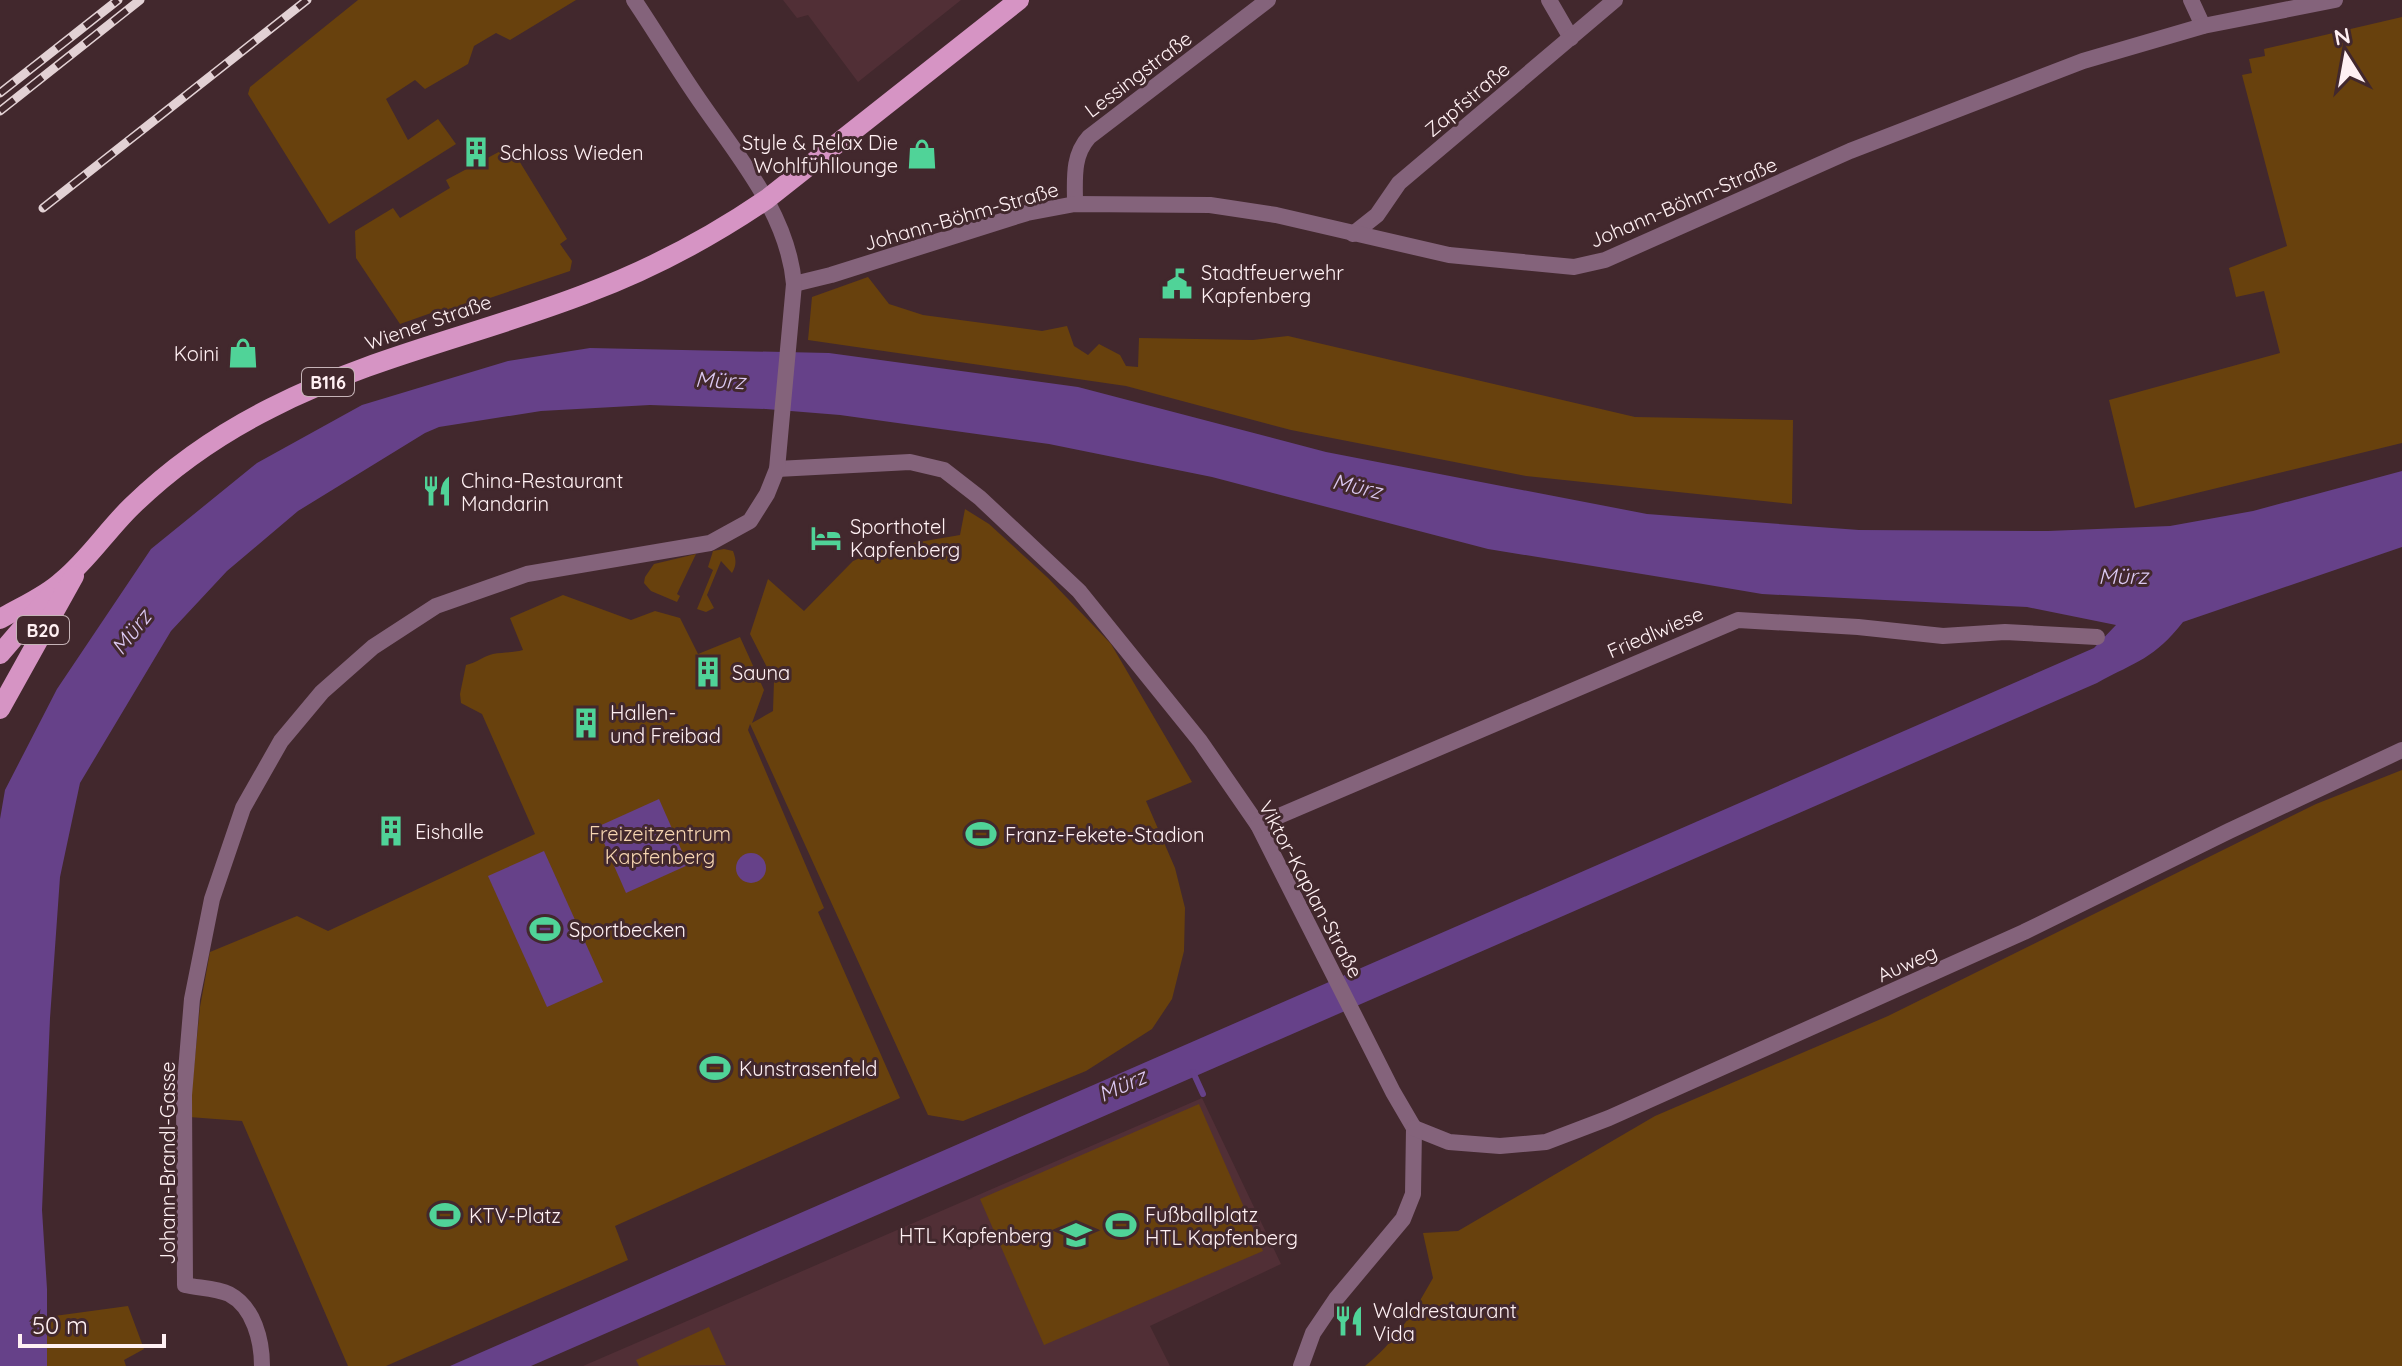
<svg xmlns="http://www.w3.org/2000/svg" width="2402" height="1366" viewBox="0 0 2402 1366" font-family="Quicksand,sans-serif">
<rect width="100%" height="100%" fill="#42282d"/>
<g fill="#512f36">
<path d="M783,0h178l-103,82 -50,-67 -11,3z"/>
<path d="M1202,1098l79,166 -131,62 20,40h-587z"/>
</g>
<g fill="#68410d">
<path d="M358,0h218l-66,40 -14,-7 -22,13 -6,18 -43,25 -10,-9 -29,19 22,41 30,-21 18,25 -127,80 -81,-130 2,-7z"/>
<path d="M2402,17v426l-267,65 -26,-108 171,-47 -16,-62 -28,6 -7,-29 58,-22 -45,-171 10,-2 -3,-14 16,-3 -1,-7z"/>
<path d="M510,146l57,93 -7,5 12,17 -2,10 -134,45 -2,-4 -34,12 -44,-66 -1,-27 38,-23 7,10 50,-30 -4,-8z"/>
<path d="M868,277l21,27 34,11 119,16 25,-5 7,20 14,9 11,-11 21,11 6,11 12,1 1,-29 114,2 35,-4 347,81 158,3 -1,84 -266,-28 -235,-46 -165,-44 -318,-46 4,-43z"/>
<path d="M965,509l24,15 59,54 63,66 81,138 -46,19 29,67 10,40 -1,43 -12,48 -20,30 -66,42 -123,50 -35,-6 -178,-391 -2,6 76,178 -6,4 82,186 -285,128 13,34 -242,106h-38l-106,-245 -53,-4 11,-110 10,-55 87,-36 31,15 207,-97 -53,-120 -21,-11 -1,-9 6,-29c10,-2 18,-9 27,-11 10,-2 19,-1 30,-4l-13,-32 53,-23 68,25 24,-9 25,7 18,36 42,-17 24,53 -12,33 21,-12 1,-30 -24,-47 18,-55 36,32 49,-50 31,-13 76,-13z"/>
<path d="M724,549l9,2c3,8 4,14 -1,22l-11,-12 -14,34 7,13 -8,4 -9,-3 16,-39 -5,-3 5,-16z"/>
<path d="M696,554l-19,40 3,2 -3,6 -26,-11 -7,-8 1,-6 9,-13z"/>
<path d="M2402,770v596h-1037c30,-24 49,-54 68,-88l-10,-45 35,-2 197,-115 233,-100 428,-212z"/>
<path d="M1199,1104l64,147 -219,94 -64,-146z"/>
<path d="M128,1306l16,43 -20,11 2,6h-79v-49z"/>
<path d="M709,1327l17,38 -87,1 -3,-6z"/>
</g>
<g fill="#664189">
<path d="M590,348l239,5 249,34 248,65 321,62 212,16 189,1 122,-5 83,-15 149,-40v76l-219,75c-29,37 -46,39 -86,61l-1566,683h-81l1644,-718 22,-23 -89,-18 -265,-13 -65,-11 -209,-34 -276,-72 -163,-33 -209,-29 -74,-6 -116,-4 -109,6 -102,16 -14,6 -127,78 -71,60 -56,60 -91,152 -20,94 -10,141 -8,192 5,79v77h-47v-547l5,-29 52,-101 94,-140 106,-86 105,-58 146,-44z"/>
<path d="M659,799l29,66 -62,28 -29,-66z"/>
<path d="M544,851l59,131 -56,25 -59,-131z"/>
<circle cx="751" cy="868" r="15"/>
</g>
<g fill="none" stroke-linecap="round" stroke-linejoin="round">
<path stroke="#664189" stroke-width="6" d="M1193,1072l10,22"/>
<g stroke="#84637b" stroke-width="16">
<path d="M1549,0l22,38"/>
<path d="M2191,0l12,26"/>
<path d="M1075,204c0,-25 -3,-48 14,-67l179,-137"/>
<path d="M1353,234l24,-19 22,-32 216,-183"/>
<path d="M794,284l37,-9 196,-62 48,-9 135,1 66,10 173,40 125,12 31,-7 245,-109 233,-90 120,-35 132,-26"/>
<path d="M777,469l133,-7 34,8 36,28 99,93 121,150 58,84 135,267 21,36 -1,66 -10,25 -67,80 -23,34 -12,33"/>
<path d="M1258,825l480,-205 120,7 85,9 62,-4 92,5"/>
<path d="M1414,1128l35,14 51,4 46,-4 63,-24 415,-186 205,-101 173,-81"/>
<path d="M262,1366c0,-25 -8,-59 -33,-72 -12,-6 -31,-6 -44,-9l-1,-190 8,-96 20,-100 31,-91 38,-67 41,-49 51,-45 63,-41 91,-32 183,-31 40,-22 17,-27 10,-25 17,-185c-6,-69 -54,-125 -92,-180 -24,-34 -45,-70 -68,-104"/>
</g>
<g stroke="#d694c4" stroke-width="20">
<path d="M0,619c20,-12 45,-22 62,-38 26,-21 46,-52 70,-75 40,-39 89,-73 139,-98 99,-51 210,-74 314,-114 64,-24 125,-56 182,-95l252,-199"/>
<path d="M0,654l49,-57"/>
<path d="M0,709l74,-133"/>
</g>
<g stroke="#e2d1d4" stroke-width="9">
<g id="rail">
<path d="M0,93l118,-93"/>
<path d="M0,111l140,-111"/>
<path d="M43,208l264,-208"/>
</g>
</g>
<use href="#rail" stroke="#42282d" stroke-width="6" stroke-dasharray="18" stroke-linecap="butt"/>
</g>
<defs>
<g id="building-bare" transform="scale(2.4)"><path d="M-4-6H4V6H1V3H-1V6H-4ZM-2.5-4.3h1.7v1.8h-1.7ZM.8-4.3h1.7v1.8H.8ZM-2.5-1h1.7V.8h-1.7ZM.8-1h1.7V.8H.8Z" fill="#50d398" stroke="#42282d" stroke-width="2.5" paint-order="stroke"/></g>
<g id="shop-bare" transform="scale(2.4)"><path d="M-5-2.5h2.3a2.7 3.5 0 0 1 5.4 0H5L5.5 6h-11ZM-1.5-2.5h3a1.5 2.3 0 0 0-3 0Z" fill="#50d398" stroke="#42282d" stroke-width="2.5" paint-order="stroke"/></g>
<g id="civic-bare" transform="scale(2.4)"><path d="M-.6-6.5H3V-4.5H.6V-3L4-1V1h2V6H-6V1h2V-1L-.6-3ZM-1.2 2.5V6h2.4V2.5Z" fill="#50d398" stroke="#42282d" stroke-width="2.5" paint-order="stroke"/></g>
<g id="restaurant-bare" transform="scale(2.4)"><path d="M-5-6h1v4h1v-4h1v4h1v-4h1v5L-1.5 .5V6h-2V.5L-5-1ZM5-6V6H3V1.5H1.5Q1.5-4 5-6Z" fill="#50d398" stroke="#42282d" stroke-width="2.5" paint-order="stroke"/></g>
<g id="hotel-bare" transform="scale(2.4)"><path d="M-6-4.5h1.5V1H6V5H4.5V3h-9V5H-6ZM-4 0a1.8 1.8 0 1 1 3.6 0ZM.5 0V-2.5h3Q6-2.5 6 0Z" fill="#50d398" stroke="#42282d" stroke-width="2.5" paint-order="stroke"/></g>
<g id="stadium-bare" transform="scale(2.4)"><path d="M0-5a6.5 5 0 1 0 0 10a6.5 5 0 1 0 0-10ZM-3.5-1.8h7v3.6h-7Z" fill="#50d398" stroke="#42282d" stroke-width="2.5" paint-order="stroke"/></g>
<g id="school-bare" transform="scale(2.4)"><path d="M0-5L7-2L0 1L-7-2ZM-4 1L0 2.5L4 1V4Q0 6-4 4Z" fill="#50d398" stroke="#42282d" stroke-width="2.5" paint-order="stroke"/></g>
</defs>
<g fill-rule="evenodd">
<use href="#building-bare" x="476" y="152"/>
<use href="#shop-bare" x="922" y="154"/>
<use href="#civic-bare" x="1177" y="284"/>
<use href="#shop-bare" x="243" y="353"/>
<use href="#restaurant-bare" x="437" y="491"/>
<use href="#hotel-bare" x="826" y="538"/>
<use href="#building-bare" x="708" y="672"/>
<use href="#building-bare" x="586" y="723"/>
<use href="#building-bare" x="391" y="831"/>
<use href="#stadium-bare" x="981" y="834"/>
<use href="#stadium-bare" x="545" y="929"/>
<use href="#stadium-bare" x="715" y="1068"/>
<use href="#stadium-bare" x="445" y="1215"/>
<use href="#stadium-bare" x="1121" y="1225"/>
<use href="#school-bare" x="1076" y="1235"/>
<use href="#restaurant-bare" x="1349" y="1321"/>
</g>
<g text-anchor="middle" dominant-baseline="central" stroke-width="6" stroke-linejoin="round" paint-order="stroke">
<g fill="#42282d" stroke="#c6b4b8" stroke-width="2">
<rect x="302" y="368" width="52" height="28" rx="6"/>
<rect x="17" y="616" width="52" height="28" rx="6"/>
</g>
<g font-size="18" font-weight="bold" fill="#fff0f3">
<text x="328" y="382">B116</text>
<text x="43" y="630">B20</text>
</g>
<g font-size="20" fill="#fff0f3" stroke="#42282d">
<text transform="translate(1138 74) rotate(-37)">Lessingstraße</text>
<text transform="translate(1467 99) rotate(-40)">Zapfstraße</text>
<text transform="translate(1683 202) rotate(-23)">Johann-Böhm-Straße</text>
<text transform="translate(961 216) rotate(-16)">Johann-Böhm-Straße</text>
<text transform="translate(428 322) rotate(-19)">Wiener Straße</text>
<text transform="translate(1655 632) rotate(-23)">Friedlwiese</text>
<text transform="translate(1311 889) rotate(62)">Viktor-Kaplan-Straße</text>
<text transform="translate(1907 963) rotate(-24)">Auweg</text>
<text transform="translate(167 1163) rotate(-90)">Johann-Brandl-Gasse</text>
</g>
<g font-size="20" fill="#fff0f3" stroke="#42282d" text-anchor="start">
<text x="898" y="142" text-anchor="end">Style &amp; Relax Die<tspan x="898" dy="23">Wohlfühllounge</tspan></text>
<text x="500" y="152">Schloss Wieden</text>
<text x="1201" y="272">Stadtfeuerwehr<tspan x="1201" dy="23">Kapfenberg</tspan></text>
<text x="219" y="353" text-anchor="end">Koini</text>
<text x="461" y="480">China-Restaurant<tspan x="461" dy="23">Mandarin</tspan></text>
<text x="850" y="526">Sporthotel<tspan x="850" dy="23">Kapfenberg</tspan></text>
<text x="732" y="672">Sauna</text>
<text x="610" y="712">Hallen-<tspan x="610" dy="23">und Freibad</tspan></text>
<text x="415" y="831">Eishalle</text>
<text x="1005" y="834">Franz-Fekete-Stadion</text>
<text x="569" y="929">Sportbecken</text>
<text x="739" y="1068">Kunstrasenfeld</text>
<text x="1145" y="1214">Fußballplatz<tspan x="1145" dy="23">HTL Kapfenberg</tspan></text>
<text x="469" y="1215">KTV-Platz</text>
<text x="1052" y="1235" text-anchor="end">HTL Kapfenberg</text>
<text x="1373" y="1310">Waldrestaurant<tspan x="1373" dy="23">Vida</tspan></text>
</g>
<g font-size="20" fill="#f6d5b1" stroke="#42282d">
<text x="660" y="833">Freizeitzentrum<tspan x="660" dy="23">Kapfenberg</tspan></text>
</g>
<g font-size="22" font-style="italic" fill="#dbc8f1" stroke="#42282d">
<text transform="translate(720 380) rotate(3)">Mürz</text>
<text transform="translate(1357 486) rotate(13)">Mürz</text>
<text x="2123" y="576">Mürz</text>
<text transform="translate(131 632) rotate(-52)">Mürz</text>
<text transform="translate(1122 1085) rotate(-24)">Mürz</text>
</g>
</g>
<g transform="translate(2346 56) rotate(349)" stroke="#42282d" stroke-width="6" paint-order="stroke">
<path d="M0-6L14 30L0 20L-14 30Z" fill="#fff0f3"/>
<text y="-12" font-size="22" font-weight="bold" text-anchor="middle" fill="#fff0f3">N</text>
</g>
<path d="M20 1334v12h144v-12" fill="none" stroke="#fff0f3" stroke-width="4"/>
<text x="32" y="1334" font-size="24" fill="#fff0f3" stroke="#42282d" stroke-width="6" paint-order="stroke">50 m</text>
</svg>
